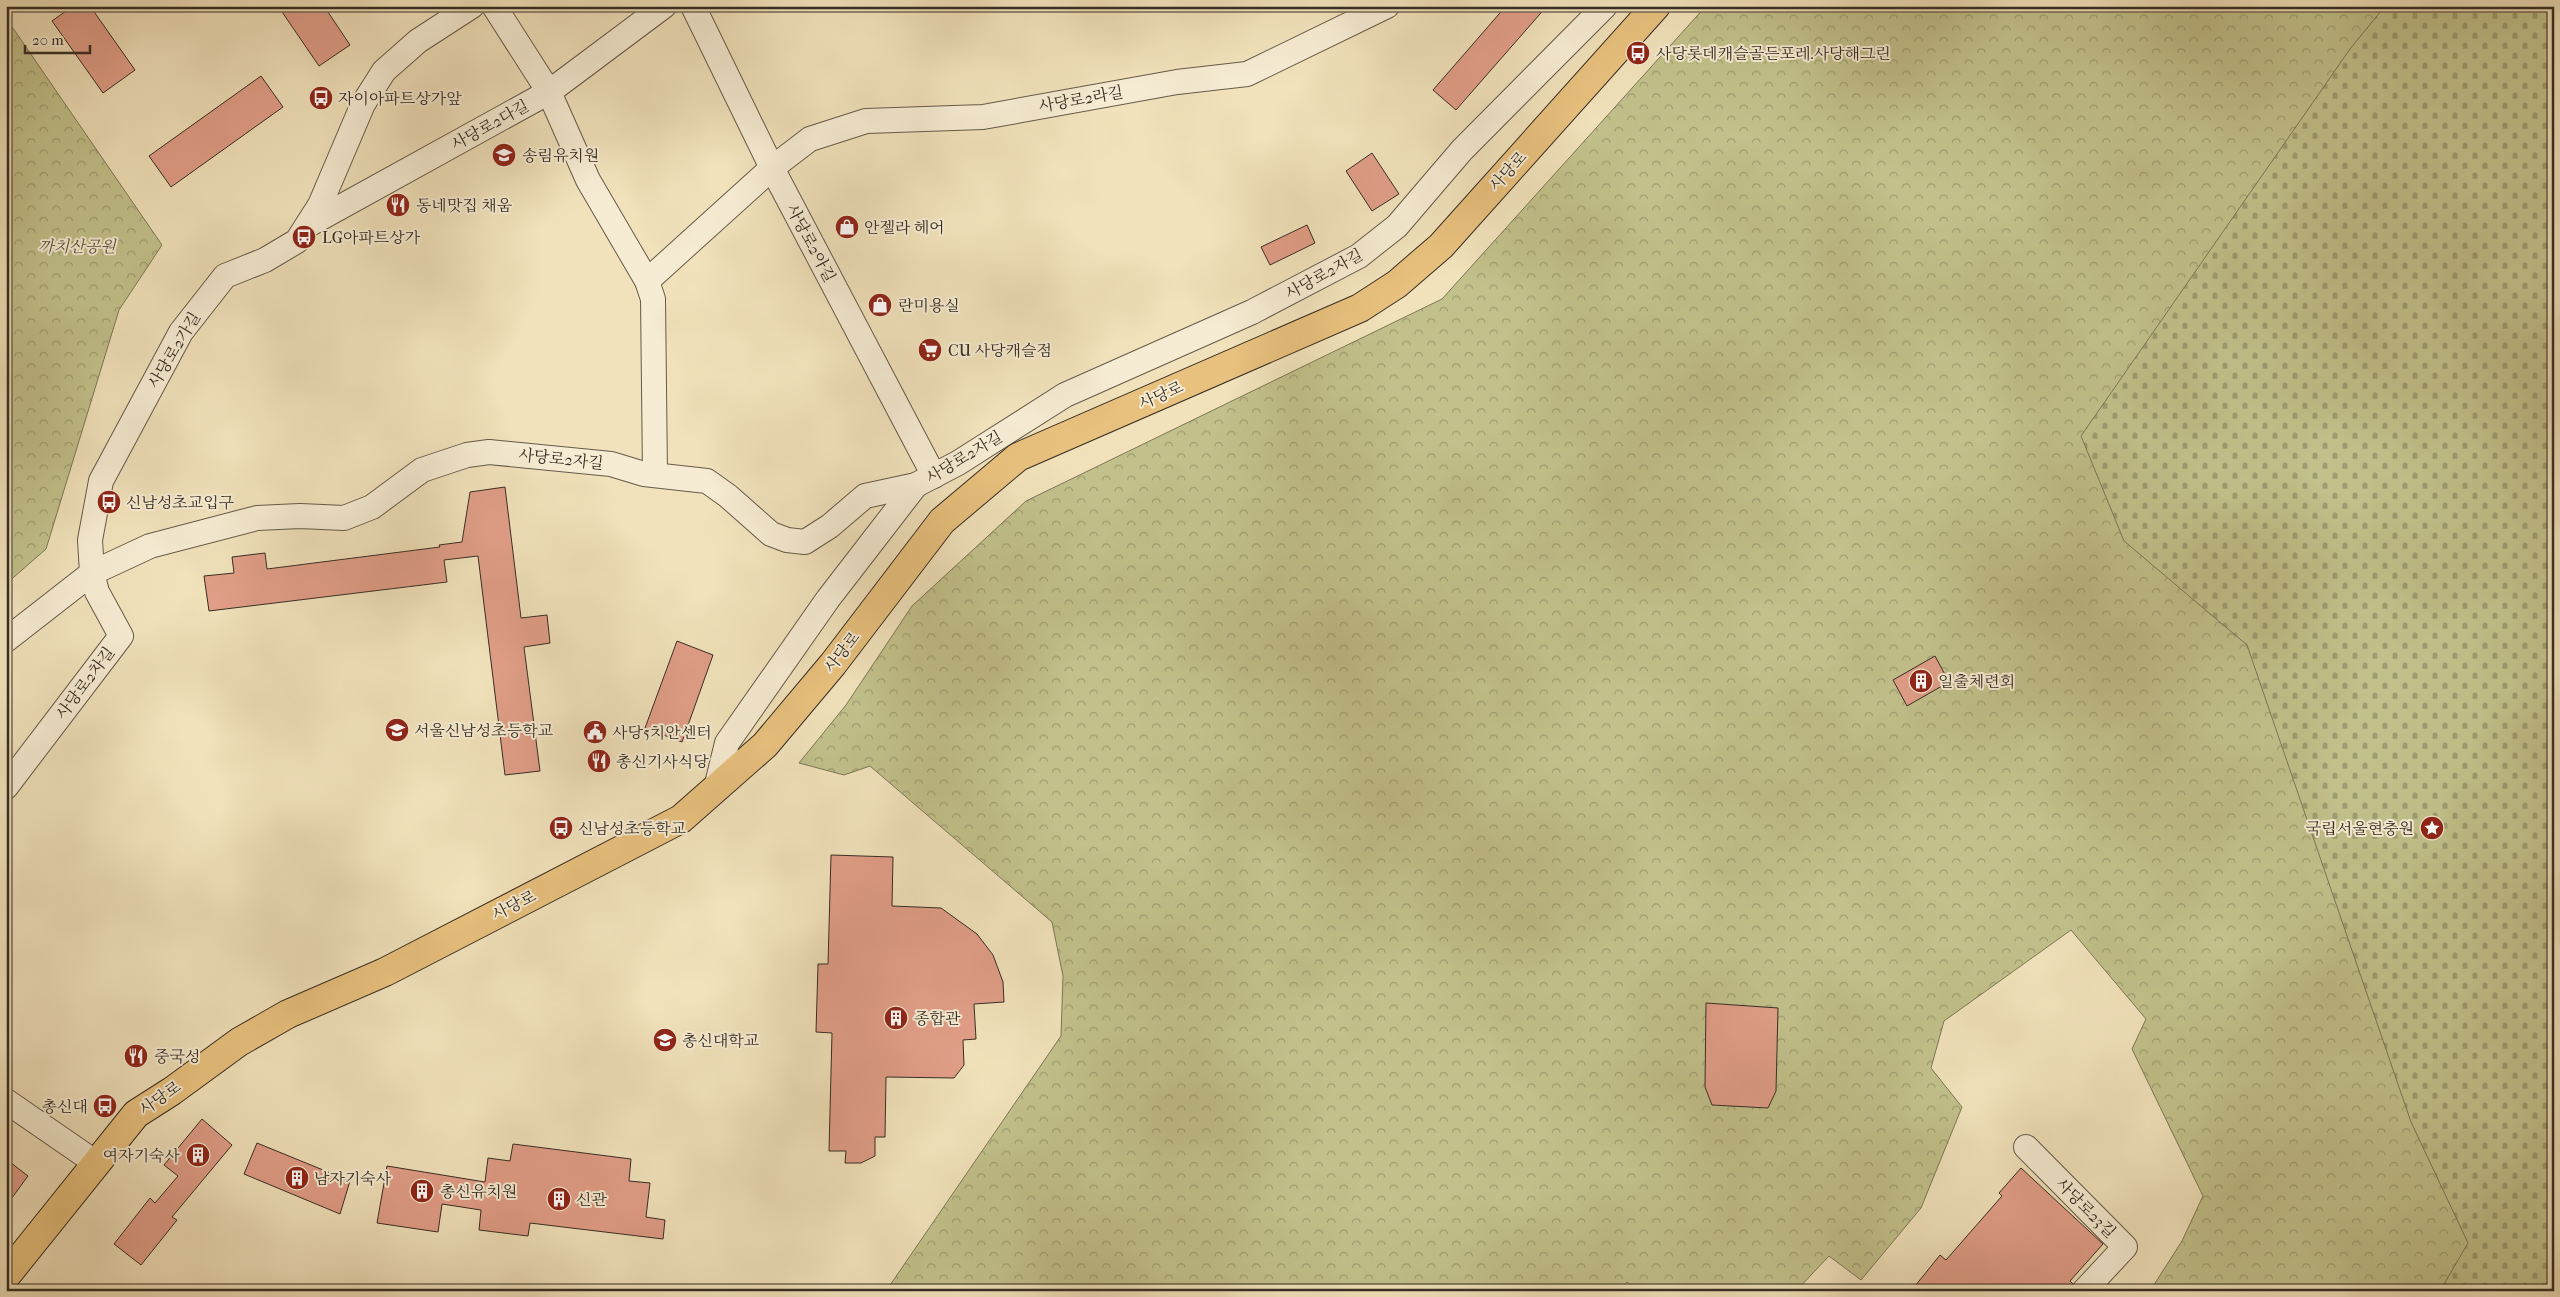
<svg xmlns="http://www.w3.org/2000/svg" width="2560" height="1297" viewBox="0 0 2560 1297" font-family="'IM FELL French Canon','Noto Serif KR',serif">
<defs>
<pattern id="forest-crowns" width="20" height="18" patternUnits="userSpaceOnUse" patternTransform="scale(1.25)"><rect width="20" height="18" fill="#c2c18b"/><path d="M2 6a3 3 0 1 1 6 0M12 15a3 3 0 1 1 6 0" fill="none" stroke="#9e9d71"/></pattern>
<pattern id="cemetery-stones" width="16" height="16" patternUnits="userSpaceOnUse" patternTransform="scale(1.25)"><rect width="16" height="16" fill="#c2c18b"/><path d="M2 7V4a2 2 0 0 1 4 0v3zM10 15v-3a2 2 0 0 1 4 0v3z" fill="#9e9d71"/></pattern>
</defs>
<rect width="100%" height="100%" fill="#f1e2bb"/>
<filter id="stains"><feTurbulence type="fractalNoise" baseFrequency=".004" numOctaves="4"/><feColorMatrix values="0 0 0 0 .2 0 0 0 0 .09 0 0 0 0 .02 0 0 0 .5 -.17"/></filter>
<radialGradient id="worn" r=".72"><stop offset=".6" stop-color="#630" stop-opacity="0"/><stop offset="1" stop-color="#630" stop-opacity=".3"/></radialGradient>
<g fill="url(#forest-crowns)" stroke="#7c7758">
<path d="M1706,6h848v1285h-404l32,-50 21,-45 -71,-147 14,-30 -75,-89 -127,91 -13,47 31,39 -41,101 -60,72 -32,-24 -33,35h-157l-12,-9 -7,9h-734l175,-255 2,-60 -11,-54 -182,-156 -26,9 -45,-12 47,-58 66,-99 114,-105 416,-202z"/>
<path d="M6,18l156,227 -43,65 -73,239 -40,35z"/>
</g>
<path fill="url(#cemetery-stones)" stroke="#7c7758" d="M2385,6h169v1285h-114l28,-48 -57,-121 -164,-477 -123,-104 -43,-105 269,-387z"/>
<g fill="#e19e88" stroke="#372d24">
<path d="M73,6h17l45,64 -32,23 -51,-72z"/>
<path d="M278,6h46l26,39 -31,21z"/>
<path d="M1506,6h41l-91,104 -23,-20z"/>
<path d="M261,76l22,31 -112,80 -22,-31z"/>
<path d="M1372,153l27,41 -27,17 -26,-40z"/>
<path d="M1307,225l8,18 -45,22 -9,-18z"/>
<path d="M505,487l16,131 26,-3 3,28 -26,4 16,124 -35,4 -27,-219 -34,4 3,22 -238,29 -5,-35 30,-3 -2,-16 33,-4 2,16 173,-22 -1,-2 23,-3 8,-50z"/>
<path d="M677,641l36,14 -31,87 -37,-14z"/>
<path d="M1935,656l14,26 -42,24 -14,-26z"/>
<path d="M831,855l62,2 -1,49 49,2 36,26 16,21 10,27 1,20 -30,2 2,35 -13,1 1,25 -10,13 -68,-1 -1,60h-10v19l-14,7h-16l1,-12h-17l3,-118 -16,-1 2,-68h10z"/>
<path d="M1706,1003l72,5 -2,83 -8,17 -56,-3 -7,-18z"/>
<path d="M202,1119l30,26 -60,72 5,3 -36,45 -27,-21 36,-46 5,5 23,-27 -14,-11z"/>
<path d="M257,1143l93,38 -10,33 -96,-40z"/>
<path d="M513,1144l118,15 -2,22 21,2 -4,34 19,3 -2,19 -133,-16 -2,13 -49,-6 2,-20 -39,-6 -4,28 -61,-9 10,-57 98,16 3,-24 22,3z"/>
<path d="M6,1159l22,17 -22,30z"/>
<path d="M2021,1168l82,76 -33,37 3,3 -2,7h-160l29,-36 6,5 56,-64 -3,-3z"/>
</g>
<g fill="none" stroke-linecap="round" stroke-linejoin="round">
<g stroke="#665a4a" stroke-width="26">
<g id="minor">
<path d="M494,6l55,86 39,88 59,101 6,18 2,176"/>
<path d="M693,6l79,162 162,308"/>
<path d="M308,225l241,-133 115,-86"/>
<path d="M647,281l125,-113 38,-29 56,-18 117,-4 194,-35 70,-8 140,-68"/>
<path d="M6,640l86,-67 58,-27 107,-28 43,-2 44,2 28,-11 50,-37 45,-15 22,-3 122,12 33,10 63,7 21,15 43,38 16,6 18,2 25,-16 35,-30 51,-11 42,-22 107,-68 187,-83 107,-56 38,-30 65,-76 143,-144"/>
<path d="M6,787l115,-151 -24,-44 -5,-19 -2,-33 11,-59 80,-149 44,-56 40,-16 32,-19 23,-36 43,-101 21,-33 34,-30 54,-35"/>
<path d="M716,788l11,-45 101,-144 88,-114"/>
<path d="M6,1101l90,62"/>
<path d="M2026,1147l99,100 -41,44"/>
</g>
</g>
<g stroke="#372d24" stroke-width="30">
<path id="primary" d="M6,1276l130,-162 36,-23 67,-49 49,-28 97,-42 296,-153 84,-74 68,-81 109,-143 76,-64 342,-149 37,-24 44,-38 215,-240"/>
</g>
<use href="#minor" stroke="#f6ecd3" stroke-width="24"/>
<use href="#primary" stroke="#e8c17e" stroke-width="28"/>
</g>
<defs>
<g id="bus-disc" transform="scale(1.25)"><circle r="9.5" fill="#8f2418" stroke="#f6ecd3"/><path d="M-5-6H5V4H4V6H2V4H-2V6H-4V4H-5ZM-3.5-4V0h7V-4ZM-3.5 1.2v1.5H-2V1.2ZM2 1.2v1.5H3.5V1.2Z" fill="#fff"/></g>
<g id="school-disc" transform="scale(1.25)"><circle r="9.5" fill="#8f2418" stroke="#f6ecd3"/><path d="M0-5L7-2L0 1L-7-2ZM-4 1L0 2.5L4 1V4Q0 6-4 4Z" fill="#fff"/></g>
<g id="restaurant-disc" transform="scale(1.25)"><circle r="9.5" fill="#8f2418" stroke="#f6ecd3"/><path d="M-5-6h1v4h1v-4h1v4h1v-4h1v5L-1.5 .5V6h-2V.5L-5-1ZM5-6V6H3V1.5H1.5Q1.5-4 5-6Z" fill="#fff"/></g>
<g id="shop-disc" transform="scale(1.25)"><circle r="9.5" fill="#8f2418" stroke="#f6ecd3"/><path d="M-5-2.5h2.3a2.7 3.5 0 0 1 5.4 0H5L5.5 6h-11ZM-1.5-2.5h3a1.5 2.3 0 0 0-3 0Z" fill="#fff"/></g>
<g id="supermarket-disc" transform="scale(1.25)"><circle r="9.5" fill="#8f2418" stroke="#f6ecd3"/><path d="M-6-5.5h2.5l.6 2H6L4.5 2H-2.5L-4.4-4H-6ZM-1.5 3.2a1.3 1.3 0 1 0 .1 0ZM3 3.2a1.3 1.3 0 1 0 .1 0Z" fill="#fff"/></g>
<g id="building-disc" transform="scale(1.25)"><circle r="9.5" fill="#8f2418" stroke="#f6ecd3"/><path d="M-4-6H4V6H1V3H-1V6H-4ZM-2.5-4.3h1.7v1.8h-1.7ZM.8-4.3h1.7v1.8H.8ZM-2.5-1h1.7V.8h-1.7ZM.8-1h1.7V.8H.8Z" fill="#fff"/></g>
<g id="civic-disc" transform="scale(1.25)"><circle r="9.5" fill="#8f2418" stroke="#f6ecd3"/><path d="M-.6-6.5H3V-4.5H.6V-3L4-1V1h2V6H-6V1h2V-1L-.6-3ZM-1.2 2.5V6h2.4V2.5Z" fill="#fff"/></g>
<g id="sight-disc" transform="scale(1.25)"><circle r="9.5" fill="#8f2418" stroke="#f6ecd3"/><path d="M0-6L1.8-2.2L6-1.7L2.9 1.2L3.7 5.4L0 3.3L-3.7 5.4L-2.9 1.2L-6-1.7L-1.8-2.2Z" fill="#fff"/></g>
<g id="university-disc" transform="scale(1.25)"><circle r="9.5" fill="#8f2418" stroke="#f6ecd3"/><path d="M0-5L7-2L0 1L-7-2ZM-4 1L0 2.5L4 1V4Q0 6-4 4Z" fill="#fff"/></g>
</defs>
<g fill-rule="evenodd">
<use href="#bus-disc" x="1638" y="53"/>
<use href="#bus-disc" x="321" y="98"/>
<use href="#school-disc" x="504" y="155"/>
<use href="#restaurant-disc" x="398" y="205"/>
<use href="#shop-disc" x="847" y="227"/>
<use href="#bus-disc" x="304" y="237"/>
<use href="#shop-disc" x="880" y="305"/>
<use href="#supermarket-disc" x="930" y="350"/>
<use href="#bus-disc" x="109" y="502"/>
<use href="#building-disc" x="1921" y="681"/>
<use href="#school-disc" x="397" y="730"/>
<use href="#civic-disc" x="595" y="732"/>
<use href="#restaurant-disc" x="599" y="761"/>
<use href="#bus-disc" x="561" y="828"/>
<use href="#sight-disc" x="2432" y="828"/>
<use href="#building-disc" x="896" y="1018"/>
<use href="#university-disc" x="665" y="1040"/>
<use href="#restaurant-disc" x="136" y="1056"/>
<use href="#bus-disc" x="105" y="1106"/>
<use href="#building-disc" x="198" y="1155"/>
<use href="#building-disc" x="297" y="1178"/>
<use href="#building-disc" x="422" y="1191"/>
<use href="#building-disc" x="559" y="1199"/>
</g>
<g text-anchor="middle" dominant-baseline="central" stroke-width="4" stroke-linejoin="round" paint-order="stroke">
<g font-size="16" fill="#372d24" stroke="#f6ecd3" text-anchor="start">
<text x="1656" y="53">사당롯데캐슬골든포레.사당해그린</text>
<text x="338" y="98">자이아파트상가앞</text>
<text x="522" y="155">송림유치원</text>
<text x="416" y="205">동네맛집 채움</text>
<text x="864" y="227">안젤라 헤어</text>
<text x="322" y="237">LG아파트상가</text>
<text x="898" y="305">란미용실</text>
<text x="948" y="350">CU 사당캐슬점</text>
<text x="126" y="502">신남성초교입구</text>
<text x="1938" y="681">일출체련회</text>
<text x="414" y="730">서울신남성초등학교</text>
<text x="612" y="732">사당5치안센터</text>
<text x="616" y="761">총신기사식당</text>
<text x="578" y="828">신남성초등학교</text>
<text x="2414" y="828" text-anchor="end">국립서울현충원</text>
<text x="914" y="1018">종합관</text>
<text x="682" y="1040">총신대학교</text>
<text x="154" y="1056">중국성</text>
<text x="88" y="1106" text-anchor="end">총신대</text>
<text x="180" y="1155" text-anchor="end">여자기숙사</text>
<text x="314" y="1178">남자기숙사</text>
<text x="440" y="1191">총신유치원</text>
<text x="576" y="1199">신관</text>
</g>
<g font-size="16" fill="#372d24" stroke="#f6ecd3">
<text transform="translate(1081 99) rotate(-10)">사당로2라길</text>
<text transform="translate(490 125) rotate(-29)">사당로2다길</text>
<text transform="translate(1508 171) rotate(-48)">사당로</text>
<text transform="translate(811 243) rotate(62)">사당로2아길</text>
<text transform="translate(1324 274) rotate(-29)">사당로2자길</text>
<text transform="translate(174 350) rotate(-59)">사당로2가길</text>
<text transform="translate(1161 395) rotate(-24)">사당로</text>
<text transform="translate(964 457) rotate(-31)">사당로2자길</text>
<text transform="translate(561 459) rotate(6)">사당로2자길</text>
<text transform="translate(842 652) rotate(-52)">사당로</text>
<text transform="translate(85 683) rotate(-53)">사당로2차길</text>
<text transform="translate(514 905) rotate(-27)">사당로</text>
<text transform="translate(160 1098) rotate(-35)">사당로</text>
<text transform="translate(2086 1208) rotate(45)">사당로23길</text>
</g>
<g font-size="16" font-style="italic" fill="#5a523e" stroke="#f6ecd3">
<text x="77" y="246">까치산공원</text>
</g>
</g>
<rect width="2560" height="1297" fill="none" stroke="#f1e2bb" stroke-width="25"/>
<rect x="8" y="8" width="2545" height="1282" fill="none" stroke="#372d24" stroke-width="2.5"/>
<rect x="12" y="12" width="2535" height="1272" fill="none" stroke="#372d24"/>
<path d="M25 45v8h65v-8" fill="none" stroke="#372d24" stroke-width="2.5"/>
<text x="32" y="45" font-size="15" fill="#372d24" stroke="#f6ecd3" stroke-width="4" paint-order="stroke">20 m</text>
<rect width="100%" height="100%" filter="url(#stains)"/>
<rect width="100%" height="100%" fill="url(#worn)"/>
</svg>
